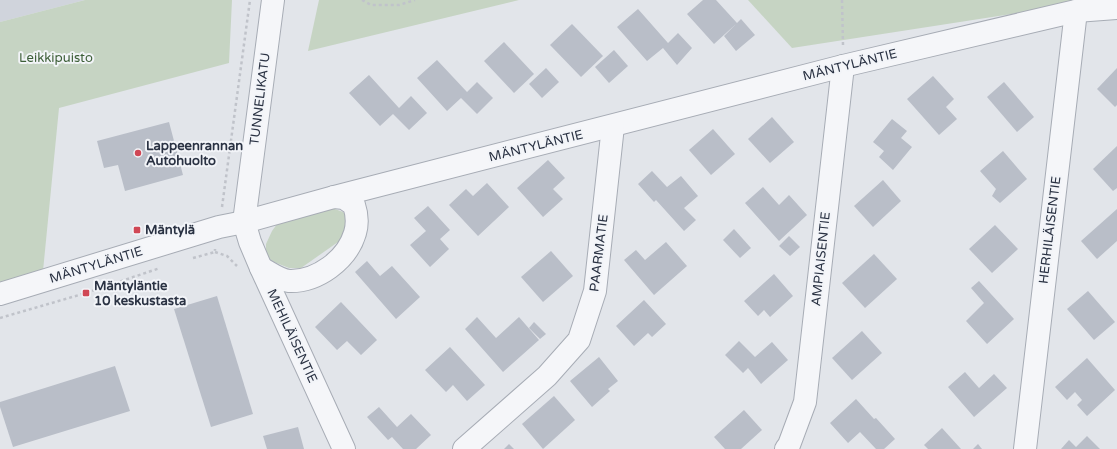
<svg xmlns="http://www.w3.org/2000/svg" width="1117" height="449" viewBox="0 0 1117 449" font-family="'Varela Round',sans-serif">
<rect width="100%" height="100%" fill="#e2e5ea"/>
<path fill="#d0d4dc" d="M0,0h85l-85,22z"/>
<g fill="#c6d4c3">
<path d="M85,0h147l-3,63 -170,45 -16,163 -43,12v-261z"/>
<path d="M319,0h200l-211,51z"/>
<path d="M748,0h354l-310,48z"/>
<path d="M332,208l11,4 3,3 2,20 -47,33h-12l-15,-6 -8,-6v-12l6,-13 8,-11z"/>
</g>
<g fill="#b9bec8">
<path d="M703,0h13l21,23 4,-4 14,16 -19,16 -12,-15 12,-12 -22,20 -27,-30z"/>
<path d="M638,9l30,34 10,-10 14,15 -15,17 -14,-17 -16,13 -30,-34z"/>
<path d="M572,24l31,32 -22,21 -31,-32z"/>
<path d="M504,42l30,32 -20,19 -30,-32z"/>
<path d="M614,50l14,16 -19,17 -14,-16z"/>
<path d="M437,60l30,32 10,-10 16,16 -16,16 -16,-16 -14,13 -30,-33z"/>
<path d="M546,68l13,14 -17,16 -13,-14z"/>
<path d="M1117,68v37l-2,2 -18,-18z"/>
<path d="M369,75l30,33 12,-12 16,17 -18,17 -16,-16 -13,12 -31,-33z"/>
<path d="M933,76l21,23 -8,8 11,12 -18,16 -32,-36z"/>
<path d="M1004,82l30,35 -17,15 -30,-35z"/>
<path d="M772,117l22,25 -24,21 -22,-24z"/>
<path d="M892,119l15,12 -6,7 11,9 -19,23 -14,-13 5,-6 -11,-9z"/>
<path d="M169,122l14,53 -58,16 -7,-26 -14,3 -7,-27z"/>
<path d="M713,129l22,25 -24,21 -22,-25z"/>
<path d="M1117,146v42l-4,3 -20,-22z"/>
<path d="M1003,151l24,28 -27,24 -8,-7 4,-7 -16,-18z"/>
<path d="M548,160l17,18 -12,11 10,10 -20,18 -26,-29z"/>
<path d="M652,171l15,16 14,-11 17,20 -14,12 12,12 -12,11 -28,-31 -2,2 -16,-18z"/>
<path d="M883,180l18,21 -28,26 -19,-21z"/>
<path d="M487,183l22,24 -31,29 -29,-31 17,-16 7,7z"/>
<path d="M763,187l16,18 10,-10 18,20 -28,26 -34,-38z"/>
<path d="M428,206l22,24 -10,9 9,10 -19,18 -20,-22 16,-14 -12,-13z"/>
<path d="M1117,209v32l-20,18 -16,-18z"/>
<path d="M995,225l23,24 -26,24 -23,-24z"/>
<path d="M734,229l17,19 -11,10 -17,-18z"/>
<path d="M789,236l11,11 -10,9 -11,-10z"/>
<path d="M666,242l21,24 -33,29 -30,-35 12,-10 9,10z"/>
<path d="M551,251l22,25 -30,26 -22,-25z"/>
<path d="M874,254l23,25 -32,29 -23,-25z"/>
<path d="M367,261l13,15 12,-10 28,31 -24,22 -41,-47z"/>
<path d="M774,274l19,22 -23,21 -6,-7 -6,6 -14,-15z"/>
<path d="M979,281l35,38 -27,25 -21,-23 18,-18 -13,-15z"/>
<path d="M1088,291l27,31 -21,18 -27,-31z"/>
<path d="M217,296l36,118 -42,13 -37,-118z"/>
<path d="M644,300l22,24 -14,13 -4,-4 -14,13 -18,-20z"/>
<path d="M341,302l36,38 -16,15 -14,-14 -10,9 -22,-23z"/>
<path d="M477,317l19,21 23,-21 20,23 -36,32 -38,-43z"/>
<path d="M534,322l12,12 -6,5 -11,-11z"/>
<path d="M862,331l20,22 -30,27 -20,-22z"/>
<path d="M739,341l16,16 17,-15 16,18 -27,24 -13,-16 -5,5 -18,-18z"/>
<path d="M450,347l35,38 -18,16 -14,-16 -7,7 -21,-22z"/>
<path d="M599,357l19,24 -10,8 2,2 -18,16 -22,-26z"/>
<path d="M1087,358l28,32 -28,26 -10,-11 5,-5 -7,-8 -8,8 -12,-13z"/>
<path d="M115,366l15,45 -117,36 -13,-40v-5z"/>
<path d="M965,372l14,16 15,-14 13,14 -33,29 -26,-30z"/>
<path d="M554,396l21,24 -32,29 -21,-25z"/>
<path d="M856,399l18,20 2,-1 19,21 -11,10h-8l-16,-17 -12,11 -18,-20z"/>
<path d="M379,407l18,20 14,-13 20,21 -15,14h-13l-11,-12 -4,3 -21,-23z"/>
<path d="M744,410l18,20 -21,19h-16l-11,-12z"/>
<path d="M298,427l6,22h-37l-4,-13z"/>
<path d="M942,428l19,21h-33l-4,-4z"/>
<path d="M1087,436l13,13h-39l8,-9 7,7z"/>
<path d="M509,444l5,5h-10z"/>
<path d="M978,444l4,5h-9z"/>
</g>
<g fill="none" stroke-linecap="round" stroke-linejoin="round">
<g stroke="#a7acb5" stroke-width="24">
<g id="minor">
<path d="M273,0l-29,222 6,20 11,26 83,181"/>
<path d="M261,268c8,4 18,12 28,13 28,1 58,-21 66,-48 3,-10 2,-19 -1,-28l-10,-7 -10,-1"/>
<path d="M0,294l219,-67 25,-5 90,-25 509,-131 233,-55 41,-3"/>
<path d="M464,449l83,-73 32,-36 16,-49 18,-165"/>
<path d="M786,449l3,-4 16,-43 38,-336"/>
<path d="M1025,449l51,-438"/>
</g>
</g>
<g stroke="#c0c3ca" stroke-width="2.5" stroke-dasharray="3 3" stroke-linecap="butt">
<path d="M362,0l9,5h28l16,-5"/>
<path d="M842,0l1,45"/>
<path d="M222,207l28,-207"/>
<path d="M215,252l12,4 10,10"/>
<path d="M193,258l22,-6v-3"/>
<path d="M0,318l86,-25 74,-25"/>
</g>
<use href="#minor" stroke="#f5f6f9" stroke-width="22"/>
</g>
<g fill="#d04755" stroke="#f2f4f8" stroke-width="1.5">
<circle cx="138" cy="153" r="4"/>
<rect x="133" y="226" width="8" height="8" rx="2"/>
<rect x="82" y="289" width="8" height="8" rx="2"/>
</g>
<g text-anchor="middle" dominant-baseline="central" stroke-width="4" stroke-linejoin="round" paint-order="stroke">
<g font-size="13" fill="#3c5e37" stroke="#f2f4f8">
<text x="56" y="58">Leikkipuisto</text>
</g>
<g font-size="13" fill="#2a3243" stroke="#f2f4f8">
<text transform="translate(850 65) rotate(-14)">MÄNTYLÄNTIE</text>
<text transform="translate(260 99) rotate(-83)">TUNNELIKATU</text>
<text transform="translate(536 146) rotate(-14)">MÄNTYLÄNTIE</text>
<text transform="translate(1050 230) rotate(-83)">HERHILÄISENTIE</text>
<text transform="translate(599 253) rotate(-83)">PAARMATIE</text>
<text transform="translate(821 259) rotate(-84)">AMPIAISENTIE</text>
<text transform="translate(96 265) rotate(-17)">MÄNTYLÄNTIE</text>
<text transform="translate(292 336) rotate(65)">MEHILÄISENTIE</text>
</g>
<g font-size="13" font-weight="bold" fill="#2a3243" stroke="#f2f4f8" text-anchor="start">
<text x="146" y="146">Lappeenrannan<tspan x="146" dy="15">Autohuolto</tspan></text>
<text x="145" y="230">Mäntylä</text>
<text x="94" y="286">Mäntyläntie<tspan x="94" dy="15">10 keskustasta</tspan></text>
</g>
</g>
</svg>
